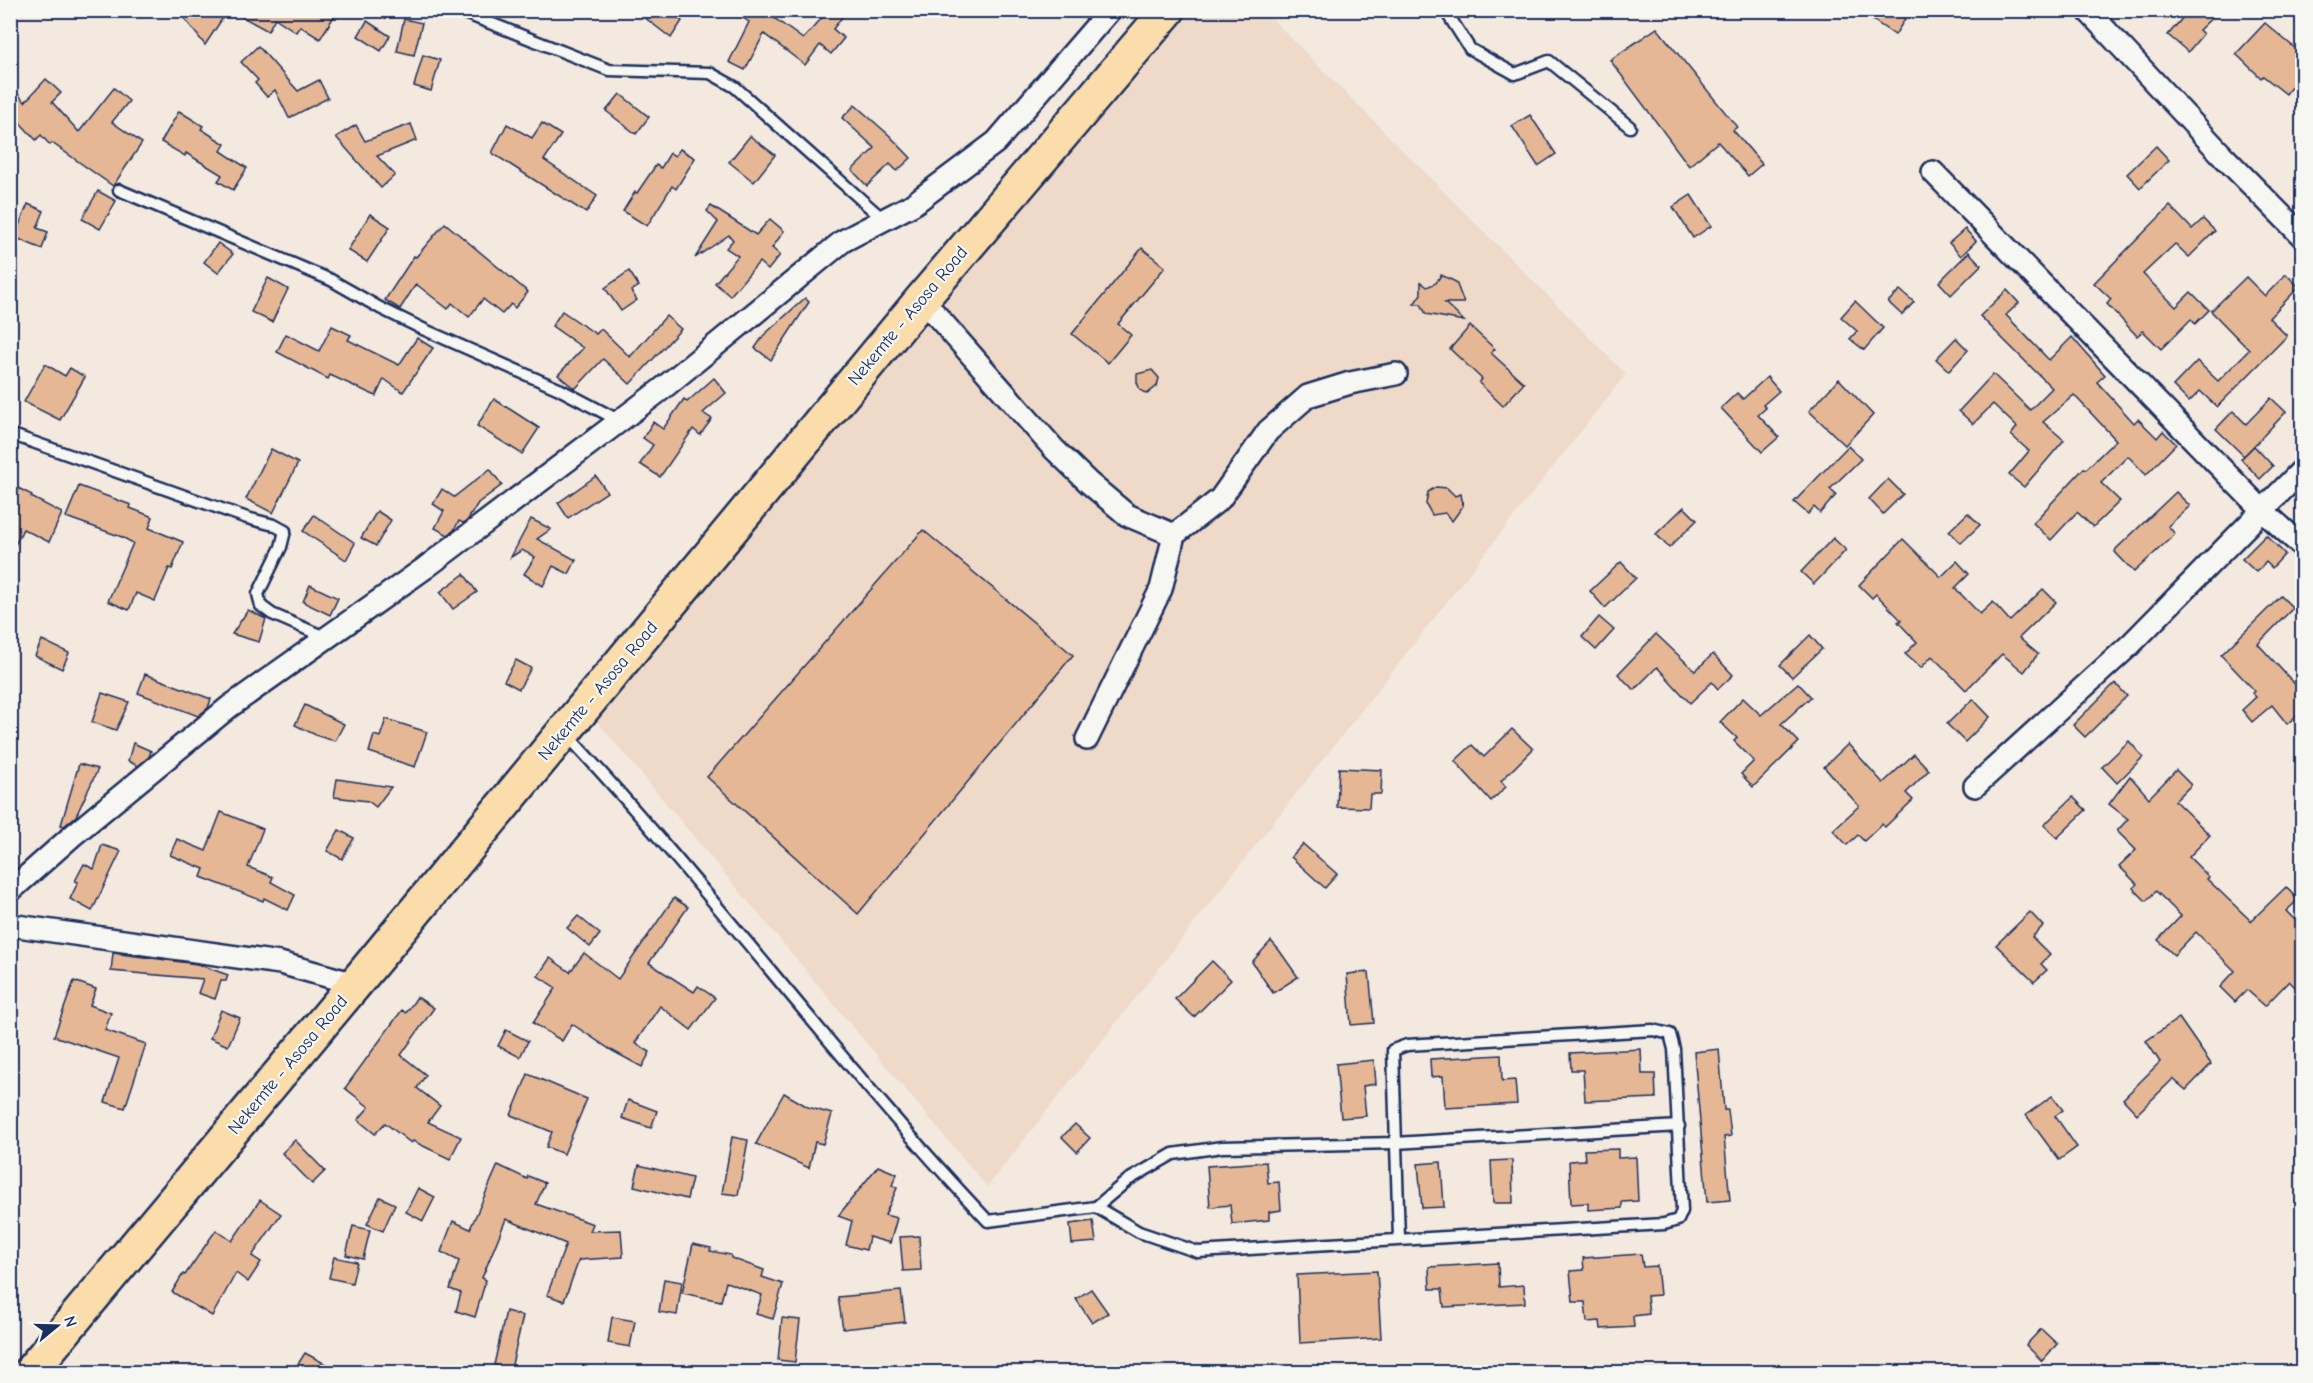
<svg xmlns="http://www.w3.org/2000/svg" width="2313" height="1383" viewBox="0 0 2313 1383" font-family="'Comic Neue',sans-serif">
<rect width="100%" height="100%" fill="#f3e9df"/>
<filter id="ink" filterUnits="userSpaceOnUse"><feTurbulence type="fractalNoise" baseFrequency=".0167" numOctaves="2"/><feDisplacementMap in="SourceGraphic" scale="12" xChannelSelector="R" yChannelSelector="G"/><feConvolveMatrix kernelMatrix="1 2 1 2 8 2 1 2 1" color-interpolation-filters="sRGB"/></filter>
<g filter="url(#ink)">
<path fill="#efdac9" d="M1158,11h106l362,363 -639,813 -411,-491z"/>
<g fill="#e5b795" stroke="#1b2f5e" stroke-width="1.5">
<path d="M178,10h50l-23,35z"/>
<path d="M230,10h108l-18,29 -20,-13 -4,6 -21,-14 -7,13z"/>
<path d="M635,10h31l16,11 -11,17z"/>
<path d="M731,10h32l40,29 26,-29h13l3,3 -12,16 11,9 -13,16 -11,-9 -15,20 -41,-31 -19,36 -16,-8 20,-40z"/>
<path d="M1858,10h33l14,9 -10,16z"/>
<path d="M2189,10h31l-21,20 4,4 -15,18 -20,-17z"/>
<path d="M404,19l18,4 -8,32 -17,-4z"/>
<path d="M367,21l23,15 -9,15 -23,-15z"/>
<path d="M2265,23l37,31v19l-16,21 -23,-18 -2,2 -25,-24z"/>
<path d="M1657,28l80,99 -4,3 29,34 -14,12 -30,-34 -29,24 -79,-106z"/>
<path d="M258,46l40,45 21,-11 9,18 -39,20 -14,-28 -8,7 -12,-14 3,-3 -17,-18z"/>
<path d="M423,55l17,5 -9,31 -17,-5z"/>
<path d="M46,79l15,14 -9,9 27,30 35,-44 15,13 -17,21 30,21 -29,43 -61,-43 -2,2 -9,-10 -5,5 -26,-28v-27l15,17z"/>
<path d="M620,94l29,23 -13,17 -30,-23z"/>
<path d="M855,105l34,30 22,23 -14,13 -7,-7 -23,22 -15,-16 23,-22 -33,-30z"/>
<path d="M179,111l24,15 -2,3 24,15 -4,7 26,17 -14,22 -15,-9 4,-6 -36,-22 -1,3 -24,-14z"/>
<path d="M1530,115l26,39 -18,12 -26,-40z"/>
<path d="M542,123l19,12 -17,25 53,36 -11,17 -94,-60 15,-29 25,14z"/>
<path d="M411,124l6,16 -40,16 18,19 -14,13 -45,-51 20,-12 9,16z"/>
<path d="M750,136l25,19 -21,27 -25,-20z"/>
<path d="M2156,146l13,14 -29,28 -13,-14z"/>
<path d="M680,149l15,9 -19,31 -4,-3 -25,40 -24,-15 12,-19 2,1 19,-28 5,3 9,-15 5,3z"/>
<path d="M98,191l18,10 -16,28 -18,-10z"/>
<path d="M1691,195l20,31 -18,12 -20,-31z"/>
<path d="M28,204l16,7 -7,17 11,4 -6,17 -28,-12z"/>
<path d="M711,206l45,29 14,-16 14,12 -12,17 8,7 -12,15 -9,-8 -29,34 -15,-13 23,-27 -12,-8 7,-8 -4,-5 -34,23 23,-36 -11,-11z"/>
<path d="M2170,206l22,23 11,-10 12,12 -26,26 -14,-13 -32,30 33,33 15,-15 18,18 -14,14 -4,-5 -30,30 -18,-18 -6,5 -30,-32 4,-5 -17,-16z"/>
<path d="M370,214l20,13 -23,35 -19,-12z"/>
<path d="M445,223l83,69 -13,16 -4,-4 -9,10 -19,-15 -14,18 -17,-14 -4,6 -32,-25 -16,25 -15,-9 29,-44 2,1z"/>
<path d="M1965,229l11,12 -15,15 -12,-13z"/>
<path d="M218,243l15,11 -15,19 -14,-11z"/>
<path d="M1142,248l23,19 -47,57 13,11 -23,28 -36,-29z"/>
<path d="M1969,252l12,13 -30,30 -12,-13z"/>
<path d="M629,271l10,15 -8,5 6,9 -16,11 -16,-23z"/>
<path d="M2286,274l13,13 -30,31 18,18 -70,71 -17,-16 -11,11 -16,-16 24,-25 21,20 31,-31 -38,-39 35,-34 19,19z"/>
<path d="M1441,275l15,7 8,21h-19l19,18 -38,-7 -5,-10h-7l7,-10v-12l6,5 9,-4z"/>
<path d="M268,278l20,11 -16,33 -21,-10z"/>
<path d="M1900,290l14,12 -12,13 -14,-13z"/>
<path d="M2007,290l12,13 -13,12 43,45 23,-23 33,38 -8,7 37,41 4,-4 19,19 6,-7 13,13 -30,31 -18,-19 -27,27 19,18 -27,26 -16,-15 -26,28 -18,-17 51,-55 2,1 30,-29 -42,-45 -31,27 21,18 -40,47 -15,-12 20,-24 -18,-16 6,-8 -24,-23 -20,20 -14,-13 34,-37 37,36 22,-22 -72,-72z"/>
<path d="M805,298l4,4 -38,58 -16,-12 9,-13z"/>
<path d="M1855,301l28,27 -19,22 -14,-11 7,-8 -16,-14z"/>
<path d="M562,311l34,23 5,-5 29,28 36,-41 15,13 -51,55 -27,-25 -28,30 -17,-14 25,-27 -31,-22z"/>
<path d="M332,326l19,9 -3,5 51,25 18,-27 16,10 -30,44 -19,-13 -8,17 -46,-21 -2,4 -51,-27 9,-18 33,17z"/>
<path d="M1470,326l25,23 -4,4 33,30 -21,23 -24,-23 3,-4 -32,-30z"/>
<path d="M1956,338l12,12 -19,21 -13,-12z"/>
<path d="M45,364l20,12 5,-8 15,9 -25,43 -36,-18z"/>
<path d="M1152,370l7,8 -2,8 -10,8 -7,-4 -3,-8v-8z"/>
<path d="M1767,377l12,14 -16,14 3,3 -8,7 21,22 -17,15 -41,-44 16,-15 6,6z"/>
<path d="M714,378l12,15 -23,20 9,6 -12,16 -7,-6 -33,48 -20,-13 13,-19 -10,-7 10,-16 10,7 21,-30 3,3z"/>
<path d="M1839,379l34,36 -28,30 -36,-34z"/>
<path d="M2271,398l15,14 -42,44 -28,-27 17,-18 13,13z"/>
<path d="M494,399l45,29 -17,26 -45,-28z"/>
<path d="M1848,446l13,13 -31,30 6,6 -16,18 -6,-6 -6,7 -14,-12z"/>
<path d="M2254,446l19,20 -13,13 -19,-20z"/>
<path d="M271,449l27,14 -25,50 -27,-14z"/>
<path d="M490,469l12,16 -24,18 -11,18 -4,2 -4,-2 -5,9 -6,5 -13,-7 9,-17 -11,-7 9,-15 12,8z"/>
<path d="M596,476l11,16 -39,26 -10,-15z"/>
<path d="M1888,479l15,15 -20,20 -14,-15z"/>
<path d="M79,486l52,19 -1,3 23,9 -4,11 34,14 -11,27 -3,-1 -14,33 -19,-8 -7,17 -21,-9 25,-58 -11,-6 -56,-20z"/>
<path d="M16,487l16,8 -1,2 31,16 -13,29 -26,-13 -13,26v-56z"/>
<path d="M1436,487l11,1 8,8 6,-2 2,12 -11,15 -7,-8 -13,2 -6,-11 2,-12z"/>
<path d="M2176,492l14,14 -22,20 7,8 -41,38 -19,-20 1,-3z"/>
<path d="M1684,507l13,13 -28,28 -13,-14z"/>
<path d="M377,511l14,9 -15,26 -15,-8z"/>
<path d="M1968,513l12,12 -19,18 -12,-12z"/>
<path d="M314,515l41,28 -9,17 -43,-29z"/>
<path d="M531,519l20,10 -14,10 39,21 -7,14 -16,-8 -10,20 -19,-12 11,-17 -13,-7 -11,7z"/>
<path d="M923,530l150,125 -215,259 -151,-137z"/>
<path d="M2266,535l19,19 -13,14 -6,-6 -10,10 -14,-13z"/>
<path d="M1833,538l13,12 -32,34 -13,-12z"/>
<path d="M1903,539l38,38 16,-16 12,13 -14,14 25,26 13,-12 17,19 33,-32 13,13 -37,36 19,16 -14,18 -22,-18 -36,36 -34,-34 -11,12 -16,-14 12,-12 -19,-20 3,-2 -25,-26 -4,4 -13,-13z"/>
<path d="M1621,562l15,16 -31,30 -15,-17z"/>
<path d="M464,574l13,18 -24,17 -13,-17z"/>
<path d="M310,585l28,13 -8,17 -27,-13z"/>
<path d="M2281,596l12,12 -35,36 44,48v19l-15,13 -15,-19 -20,17 -10,-12 14,-13 -4,-4 3,-2 -34,-36z"/>
<path d="M248,610l18,9 -7,23 -27,-8z"/>
<path d="M1599,617l15,13 -18,20 -14,-13z"/>
<path d="M1656,634l39,37 18,-17 20,21 -15,14 -6,-7 -22,21 -33,-36 -23,23 -16,-16z"/>
<path d="M1810,635l12,14 -30,28 -12,-12z"/>
<path d="M42,640l27,13 -7,16 -27,-13z"/>
<path d="M516,660l15,8 -12,21 -15,-8z"/>
<path d="M145,674l66,25 -3,9 -10,8 -60,-23z"/>
<path d="M1798,683l13,14 -30,27 18,18 -46,45 -12,-13 13,-13 -20,-20 3,-3 -17,-16 23,-24 18,17z"/>
<path d="M2115,683l12,13 -42,41 -12,-12z"/>
<path d="M102,693l27,9 -13,28 -24,-8z"/>
<path d="M1973,699l17,18 -25,25 -18,-18z"/>
<path d="M305,705l39,19 -9,17 -17,-5 -23,-11z"/>
<path d="M386,719l41,13 -12,35 -46,-15 5,-17 6,2z"/>
<path d="M1512,729l21,20 -32,32 5,6 -15,14 -36,-40 17,-16 12,12z"/>
<path d="M2129,741l14,16 -26,26 -15,-16z"/>
<path d="M133,743l18,8 -2,6 -11,9 -10,-5z"/>
<path d="M1848,744l35,39 31,-29 15,16 -23,23 7,7 -28,27 -3,-3 -18,17 -6,-6 -11,10 -14,-15 26,-24 -35,-39z"/>
<path d="M79,764l19,5 -22,47 -12,10 -3,-1z"/>
<path d="M1339,768l43,2 -1,24h-11l-1,14 -32,-1z"/>
<path d="M2176,770l15,15 -16,16 35,34 -21,22 20,20 -2,2 44,42 35,-34 12,13 -12,11 16,16v67l-13,-13 -24,25 -18,-16 -12,12 -15,-15 15,-16 -39,-39 -22,23 -16,-15 23,-24 -25,-25 -10,10 -13,-13 4,-4 -18,-18 17,-16 -19,-19 11,-12 -19,-15 21,-28 19,22z"/>
<path d="M337,779l54,8 -15,20 -8,-6 -34,-4z"/>
<path d="M2073,797l13,13 -29,28 -13,-13z"/>
<path d="M221,812l42,17 -15,38 25,10 -2,5 24,13 -7,15 -24,-12 -1,3 -62,-24 3,-8 -34,-14 7,-16 29,12z"/>
<path d="M339,830l15,8 -12,21 -15,-8z"/>
<path d="M1303,844l34,30 -12,14 -34,-31z"/>
<path d="M102,845l19,6 -29,60 -22,-12 8,-17 -3,-1 9,-17 10,5z"/>
<path d="M674,898l14,9 -39,56 45,29 4,-6 17,12 -24,32 -31,-24 -25,37 15,9 -8,15 -31,-17 -39,-26 -10,17 -29,-18 23,-35 -18,-12 12,-18 20,14 14,-19 34,26z"/>
<path d="M2030,912l13,14 -11,11 18,18 -9,9 6,6 -13,12 -38,-37z"/>
<path d="M578,916l22,18 -10,13 -23,-19z"/>
<path d="M1271,941l8,9 19,27 -25,16 -21,-31z"/>
<path d="M113,953l84,11 31,11 -2,6h-5l-6,18 -17,-6 5,-14 -92,-8z"/>
<path d="M1212,961l19,19 -37,37 -19,-18z"/>
<path d="M1369,972l5,51 -23,2 -4,-51z"/>
<path d="M74,981l22,8 -6,16 21,8 -6,17 41,14 -21,64 -20,-6 14,-44 -65,-22z"/>
<path d="M417,997l17,11 -33,47 25,20 -9,13 23,18 -12,16 33,15 -11,22 -37,-18 -2,2 -26,-20 -10,11 -17,-14 11,-13 -24,-19 57,-78 4,3z"/>
<path d="M221,1010l19,8 -12,28 -18,-8z"/>
<path d="M2179,1018l32,46 -25,26 -13,-11 -36,35 -14,-15 37,-37 -14,-21z"/>
<path d="M506,1030l22,11 -8,16 -22,-11z"/>
<path d="M1641,1049l1,25h13l1,24 -71,3 -2,-31h-12l-1,-17z"/>
<path d="M1719,1049l5,61h4l3,26 -7,1 6,63 -23,2 -13,-150z"/>
<path d="M1501,1055l1,26 13,-1 2,24 -72,4 -2,-32 -12,1 -1,-18z"/>
<path d="M1374,1060l2,24 -13,2 3,30 -25,2 -5,-54z"/>
<path d="M528,1074l59,25 -23,55 -18,-7 6,-15 -41,-17z"/>
<path d="M784,1093l24,14 24,7 -9,30 -8,-2 -6,26 -53,-24z"/>
<path d="M2052,1096l11,14 -8,6 22,31 -18,13 -33,-45z"/>
<path d="M628,1100l29,11 -6,17 -29,-10z"/>
<path d="M1075,1124l15,14 -13,14 -15,-15z"/>
<path d="M732,1137l16,3 -10,55 -16,-2z"/>
<path d="M295,1140l30,31 -13,13 -30,-31z"/>
<path d="M1618,1149v9l18,-1 2,44 -16,1v6l-34,2v-7l-17,1 -2,-43 16,-1 -1,-10z"/>
<path d="M1512,1160l1,43h-20l-2,-42z"/>
<path d="M1266,1162l2,21 11,-1 2,28 -12,2v8l-37,4 -2,-19 -20,2 -3,-41z"/>
<path d="M1441,1162l3,45 -22,1 -4,-44z"/>
<path d="M498,1165l29,14 1,-3 17,7 -9,21 57,20 -3,7 31,-1 2,27 -44,3 -15,41 -17,-6 19,-51 -60,-25 -24,59 4,2 -11,37 -19,-6 5,-18 -11,-4 9,-28 -18,-9 12,-31 17,8z"/>
<path d="M639,1165l53,13 -5,21 -53,-13z"/>
<path d="M878,1166l19,8 -5,11 5,3 -12,27 12,3 -7,25 -21,-6 -3,13 -20,-5 6,-24 -14,-5z"/>
<path d="M418,1188l17,9 -12,24 -17,-9z"/>
<path d="M380,1197l15,7 -12,27 -16,-7z"/>
<path d="M260,1200l21,14 -29,42 9,6 -13,20 -12,-9 -24,43 -40,-24 11,-18 2,1 31,-45 16,11z"/>
<path d="M1093,1221l3,21 -24,2 -2,-20z"/>
<path d="M353,1226l17,4 -7,29 -17,-4z"/>
<path d="M919,1236l2,34 -18,1 -3,-34z"/>
<path d="M693,1244l18,4 -1,3 21,4v3l33,12 -2,7 21,7 -10,35 -17,-5 6,-19 -36,-13 -5,19 -39,-8z"/>
<path d="M1641,1254l2,13 14,-1 3,29 -13,1 2,18 -16,2 1,11 -33,2 -1,-8 -13,1 -2,-20h-12l-3,-31 14,-1 -1,-12z"/>
<path d="M334,1257l23,5 -5,21 -23,-5z"/>
<path d="M1498,1263l1,24 25,-2 1,18 -81,4 -2,-18h-12l-1,-22z"/>
<path d="M1377,1271l4,67 -81,5 -3,-68z"/>
<path d="M664,1279l18,3 -5,33 -18,-3z"/>
<path d="M1091,1289l17,24 -16,10 -16,-24z"/>
<path d="M901,1291l4,31 -62,7 -5,-32z"/>
<path d="M506,1311l17,5 -12,53 -17,-4z"/>
<path d="M612,1317l23,4 -5,26 -22,-4z"/>
<path d="M782,1318l18,2 -5,42 -17,-2z"/>
<path d="M2041,1329l16,15 -15,17 -16,-16z"/>
<path d="M305,1353l35,19h-47z"/>
</g>
<g fill="none" stroke-linecap="round" stroke-linejoin="round">
<g stroke="#1b2f5e" stroke-width="15">
<g id="service">
<path d="M457,10l152,60 101,3 25,14 149,133"/>
<path d="M1445,10l25,39 45,25 34,-13 81,66"/>
<path d="M119,190l212,90 49,28 45,22 134,59 61,32"/>
<path d="M10,434l237,84 27,7 11,6 -4,16 -23,47 3,12 11,8 55,24"/>
<path d="M566,734c147,157 274,331 422,487l108,-14 43,25 59,20 466,-28 14,-4 4,-9 -8,-162 -4,-15 -17,-4 -246,15 -14,5 6,189"/>
<path d="M1096,1207l32,-27 45,-26 49,-7 173,-4 284,-17"/>
</g>
</g>
<g stroke="#1b2f5e" stroke-width="26">
<g id="minor">
<path d="M2087,10l137,147 78,79"/>
<path d="M1933,172l329,338 40,36"/>
<path d="M922,299l132,150 35,34 38,32 47,20"/>
<path d="M1087,739l74,-150 13,-54 46,-36 48,-68 40,-35 42,-13 46,-9"/>
<path d="M1975,786l156,-142 171,-174"/>
<path d="M10,891l62,-55 157,-129 196,-139 237,-179 181,-148 69,-36 84,-63 114,-132"/>
<path d="M10,925l270,38 75,21"/>
</g>
</g>
<g stroke="#1b2f5e" stroke-width="38">
<path id="trunk" d="M30,1372l325,-388 567,-685 246,-289"/>
</g>
<use href="#service" stroke="#f6f6f2" stroke-width="10"/>
<use href="#minor" stroke="#f6f6f2" stroke-width="21"/>
<use href="#trunk" stroke="#faddab" stroke-width="33"/>
</g>
</g>
<g text-anchor="middle" dominant-baseline="central" stroke-width="4.5" stroke-linejoin="round" paint-order="stroke">
<g font-size="18" fill="#1b2f5e" stroke="#f6f6f2">
<text transform="translate(908 316) rotate(-50)">Nekemte - Asosa Road</text>
<text transform="translate(598 691) rotate(-50)">Nekemte - Asosa Road</text>
<text transform="translate(288 1065) rotate(-50)">Nekemte - Asosa Road</text>
</g>
</g>
<rect width="2313" height="1383" fill="none" stroke="#f6f6f2" stroke-width="36"/>
<rect x="18" y="18" width="2277" height="1347" fill="none" stroke="#1b2f5e" stroke-width="2" filter="url(#ink)"/>
<g transform="translate(57 1326) rotate(71)" stroke="#f6f6f2" stroke-width="4.5" paint-order="stroke">
<path d="M0-4.5L10 22L0 15L-10 22Z" fill="#1b2f5e"/>
<text y="-9" font-size="16" font-weight="bold" text-anchor="middle" fill="#1b2f5e">N</text>
</g>
</svg>
